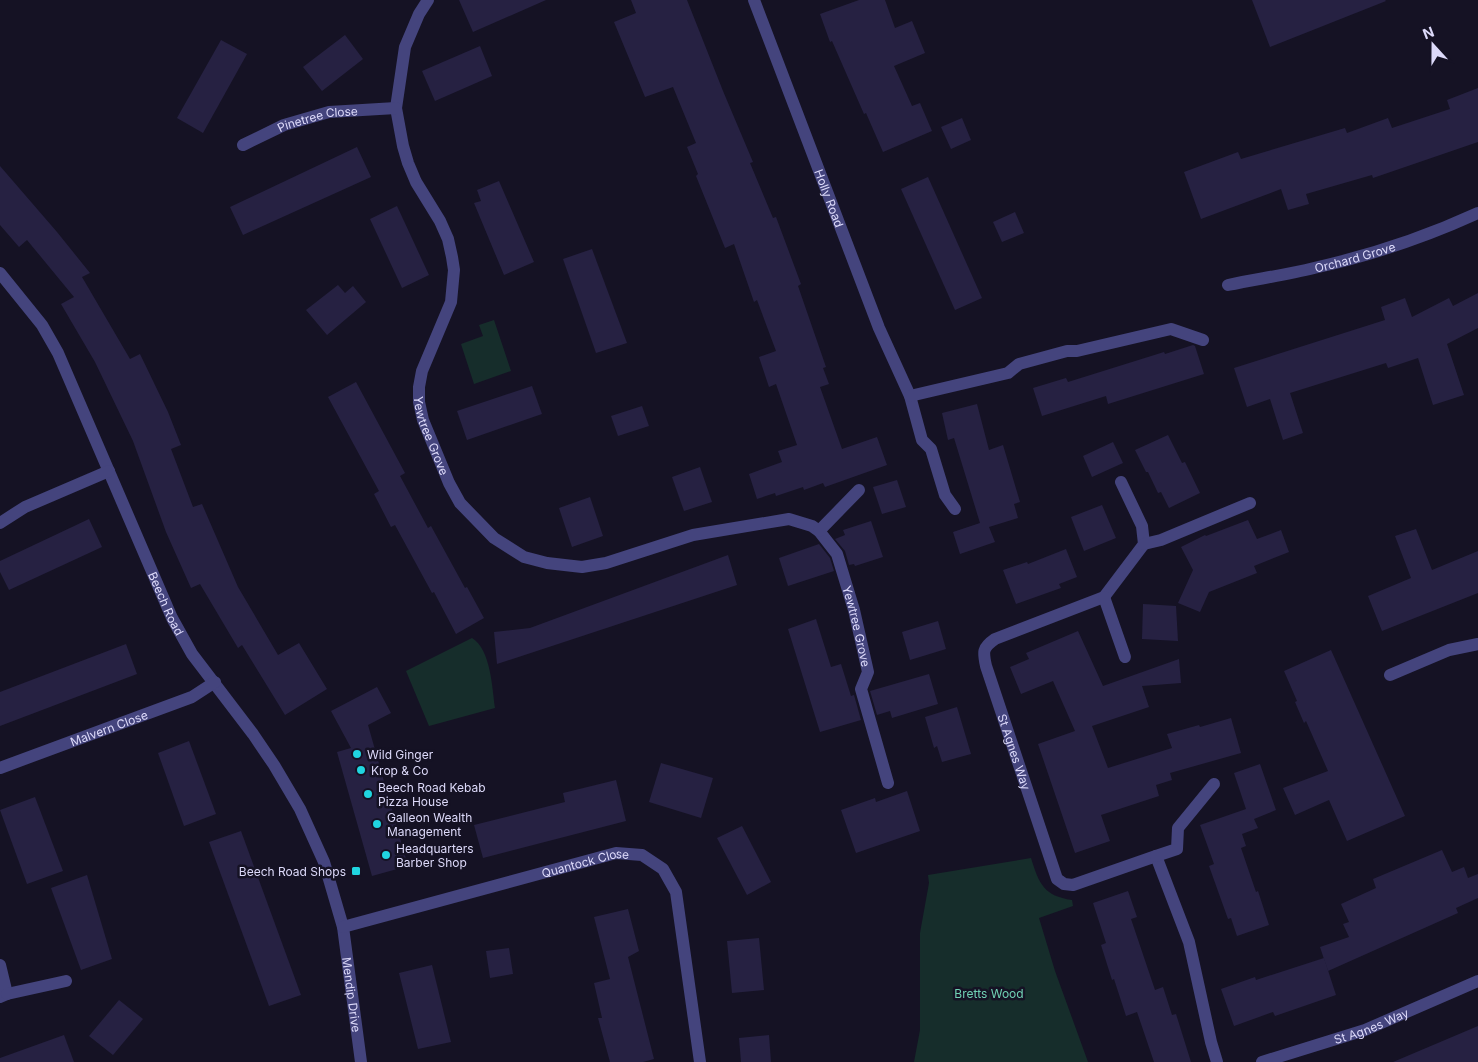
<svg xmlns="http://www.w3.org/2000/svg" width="1478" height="1062" viewBox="0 0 1478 1062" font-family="Inter,sans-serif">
<rect width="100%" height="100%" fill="#151224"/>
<g fill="#162d2b">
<path d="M494,320l17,51 -37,13 -13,-40 22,-8 -4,-11z"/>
<path d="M472,638c19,12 20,49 23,70l-66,18 -23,-55z"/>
<path d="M1031,858c8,26 13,38 41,42l1,6 -34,12 16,53 33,91h-174l6,-32v-97l9,-50 -1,-8z"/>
</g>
<g fill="#262142">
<path d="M459,0h87l-73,32z"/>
<path d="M631,0h56l36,91 30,71 -3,1 23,55 3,-1 25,67 -3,2 28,81 -3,1 6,16 -9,3 22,62 35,-12 10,28 -62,22 -2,-4 -19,7 -1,-3 -27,9 -1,-3 -18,6 -8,-25 33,-12 -4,-11 19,-6 -21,-61 -7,3 -10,-30 17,-6 -19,-51 -3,2 -20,-58 -9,4 -29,-72 2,-2 -11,-27 9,-4 -23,-56 -28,10 -31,-75 22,-9z"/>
<path d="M859,0h26l10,28 17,-7 13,32 -31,13 18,40 8,-3 12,28 -49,21 -17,-39 -2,1 -32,-73 -2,1 -10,-28z"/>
<path d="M1252,0h133l1,1 -116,46z"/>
<path d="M345,35l18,24 -41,32 -19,-24z"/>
<path d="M221,40l26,14 -44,79 -26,-15z"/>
<path d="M480,46l12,30 -57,25 -13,-30z"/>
<path d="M1478,88v54l-105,36 -1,-3 -66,19 3,10 -21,6 -7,-21 -80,30 -17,-47 54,-20 3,7 104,-31 2,5 41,-15 4,10 58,-19 -3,-9z"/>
<path d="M962,118l9,22 -20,9 -10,-22z"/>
<path d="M357,147l14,30 -128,58 -13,-28z"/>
<path d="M0,166l57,66 33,41 -8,4 48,82 10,-5 28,58 13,33 -10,4 22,58 9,-3 36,83 40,68 21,-12 28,46 -42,26 -43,-70 -4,3 -38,-64 -9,4 -25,-56 -33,-91 -38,-79 -34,-58 13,-7 -47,-57 -8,7 -19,-22z"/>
<path d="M928,177l54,121 -27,12 -54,-121z"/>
<path d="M499,181l35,81 -30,13 -30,-72 7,-2 -4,-11z"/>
<path d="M397,206l32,69 -27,13 -32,-69z"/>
<path d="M1015,212l9,21 -22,9 -9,-20z"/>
<path d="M592,249l35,94 -31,10 -33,-94z"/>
<path d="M338,285l7,8 8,-7 13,16 -39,33 -21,-25z"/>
<path d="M1478,293v35l-31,16 17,51 -31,10 -15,-47 -30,10 -2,-5 -96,30 13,40 -20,7 -13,-41 -23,8 -13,-39 151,-48 -4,-13 24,-9 7,19 37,-19 4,8z"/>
<path d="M1193,345l2,1 9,28 -96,30 -2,-8 -64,20 -9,-28 33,-10 2,4 96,-30 1,2z"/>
<path d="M356,382l49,91 -5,3 28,52 3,-2 34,62 2,-1 17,31 -28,16 -22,-42 -2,1 -37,-68 -4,2 -17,-33 5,-3 -51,-94z"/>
<path d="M532,386l10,28 -75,26 -10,-29z"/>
<path d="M977,404l12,46 14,-5 17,57 -6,2 4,14 -29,9 6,15 -35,12 -7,-22 27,-9 -26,-85 -6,2 -6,-27z"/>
<path d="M642,406l7,20 -31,10 -7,-20z"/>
<path d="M1168,435l14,28 3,-1 15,31 -31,15 -8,-16 -3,1 -10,-21h-2l-11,-22z"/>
<path d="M1113,442l10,21 -31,14 -9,-21z"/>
<path d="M700,467l12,35 -28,9 -12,-34z"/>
<path d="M897,480l9,27 -24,7 -9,-27z"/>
<path d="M590,497l13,39 -31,11 -13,-39z"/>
<path d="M1102,505l14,33 -32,13 -13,-34z"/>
<path d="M89,519l13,28 -93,43 -9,-18v-11z"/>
<path d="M1248,520l9,19 24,-9 8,22 -35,14 3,7 -48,19 -9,20 -22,-9 15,-33 -12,-23 24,-12 1,1z"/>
<path d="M871,521l12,36 -28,9 -1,-2 -5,1 -4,-14 -10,-12 10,-4 -2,-5z"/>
<path d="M1416,529l16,41 46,-19v42l-96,38 -14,-35 43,-18 -16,-42z"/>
<path d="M819,544l11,14 4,13 -46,15 -9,-28z"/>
<path d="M1066,549l11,28 -18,7 2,4 -45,16 -13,-34 24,-8 1,2z"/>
<path d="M728,555l9,30 -240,79 -3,-32 36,-4z"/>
<path d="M1143,604l33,2 2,35 -36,-2z"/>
<path d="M816,619l15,48 10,-3 10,32 3,-1 7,25 -41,12 -32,-103z"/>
<path d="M938,621l8,28 -36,11 -8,-28z"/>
<path d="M1078,631l25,55 76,-27 2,24 -39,3 7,21 -57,19 16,42 64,-20 -5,-14 32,-9 1,2 31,-9 10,35 -71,20 2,7 -16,5 3,11 -58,19 9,26 -35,12 -37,-109 37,-13 -22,-50 -32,13 -11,-27 19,-8 -3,-6z"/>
<path d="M126,644l11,30 -137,52v-34z"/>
<path d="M1331,650l74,166 -58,25 -18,-41 -34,15 -12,-27 45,-17 -22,-50 -2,2 -9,-21 2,-1 -13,-30z"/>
<path d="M929,674l9,30 -46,14 -2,-7 -13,4 -7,-24z"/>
<path d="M377,687l14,26 -23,12 40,141 -36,10 -35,-124 14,-4 -20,-37z"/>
<path d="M957,707l14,47 -29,8 -5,-16 -3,2 -9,-31z"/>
<path d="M189,741l27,73 -32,12 -26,-73z"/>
<path d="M661,763l52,15 -12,40 -52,-16z"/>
<path d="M1260,764l16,46 -22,9 4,9 -16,6 4,12 -5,2 15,44 2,-1 11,34 -32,11 -6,-18 -3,1 -19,-53 5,-2 -14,-39 46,-16 -12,-36z"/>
<path d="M616,780l10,41 -143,37 -9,-33 91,-23 -2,-9z"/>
<path d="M907,791l13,40 -64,22 -15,-43 34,-12 1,4z"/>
<path d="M35,797l28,74 -36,13 -27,-74z"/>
<path d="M742,826l29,56 -24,13 -30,-57z"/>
<path d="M241,831l60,164 -32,11 -60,-164z"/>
<path d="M1442,850l10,22 12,-5 4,11 10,-4v24l-22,10 2,5 -130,58 -8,-24 29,-10 -6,-13 6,-2 -8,-18 35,-16 -3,-9z"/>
<path d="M87,875l25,84 -31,11 -30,-82z"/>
<path d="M1128,891l9,26 -6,2 24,71 8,-3 9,28 4,-1 15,48h-37l-17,-50 -11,4 -12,-37 -2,1 -11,-35 5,-2 -13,-40z"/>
<path d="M628,909l11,42 -11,6 26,102 -11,3h-33l-12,-44h4l-8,-35 16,-4 -16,-62z"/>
<path d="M759,938l5,52 -32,3 -5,-52z"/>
<path d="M509,948l4,26 -23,4 -4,-27z"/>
<path d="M1324,958l12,37 -61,21 -2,-4 -39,14 -13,-37 34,-12 1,3z"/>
<path d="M432,965l19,77 -33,7 -19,-76z"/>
<path d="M119,1000l24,19 -30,36 -24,-19z"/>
<path d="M1478,1026v36h-85z"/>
<path d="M64,1035l10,27h-74v-4z"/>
<path d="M769,1035l2,27h-30l-2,-24z"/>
</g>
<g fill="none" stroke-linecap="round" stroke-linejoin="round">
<g stroke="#44447d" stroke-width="12">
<path id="s1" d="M428,0l-9,14 -14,33 -9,61 7,38 5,17 8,19 24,39 8,18 4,18 2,13 -3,32 -29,69 -3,16v15l4,18 26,63 11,20 34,35 30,19 23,6 35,4 24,-4 87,-28 96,-16 23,7 7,5 18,23 17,56 14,62 -7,17 27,94"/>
<path id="s2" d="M754,0l125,328 31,68 12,44 9,9 14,46 10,14"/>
<path id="s3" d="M243,145l41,-20 45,-13 67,-4"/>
<path id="s4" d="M0,273l42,52 16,28 114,265 20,36 61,80 21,31 26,44 24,53 19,65 18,135"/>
<path id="s5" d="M1228,285c28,-6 58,-10 86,-17 54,-12 114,-32 164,-55"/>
<path d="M910,396l98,-23 11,-9 48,-13h10l94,-22 32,11"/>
<path id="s6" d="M1121,482l21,44 2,18 -40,53 -109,42c-13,9 -12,13 -9,27l71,213 7,5 9,1 83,-29 33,86 22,100 6,20"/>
<path d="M0,523l25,-16 84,-36"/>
<path d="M819,531l40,-41"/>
<path d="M1144,544l17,-4 89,-37"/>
<path d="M1104,597l21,60"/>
<path d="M1390,675l59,-25 29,-6"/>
<path id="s7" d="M0,768l192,-71 23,-15"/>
<path d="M1156,856l21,-7 1,-21 36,-44"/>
<path id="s8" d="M343,927l273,-74 26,2 21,14 13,23 24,170"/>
<path d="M0,965l7,29 -7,3"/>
<path d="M7,994l59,-13"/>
<path id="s9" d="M1262,1062l103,-32 113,-49"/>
</g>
</g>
<g fill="#20d5e0" stroke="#151224" stroke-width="2">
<circle cx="357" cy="754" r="5"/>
<circle cx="361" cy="770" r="5"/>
<circle cx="368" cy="794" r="5"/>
<circle cx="377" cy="824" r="5"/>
<circle cx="386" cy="855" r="5"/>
<rect x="351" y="866" width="10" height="10" rx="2.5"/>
</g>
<g text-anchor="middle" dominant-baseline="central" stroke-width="5" stroke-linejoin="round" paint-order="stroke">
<g font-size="12" fill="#dddafa" stroke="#151224">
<text stroke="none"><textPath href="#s3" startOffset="80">Pinetree Close</textPath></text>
<text stroke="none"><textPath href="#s2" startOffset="212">Holly Road</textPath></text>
<text stroke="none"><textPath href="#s5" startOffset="130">Orchard Grove</textPath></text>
<text stroke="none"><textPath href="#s1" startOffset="462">Yewtree Grove</textPath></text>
<text stroke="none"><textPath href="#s4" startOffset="372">Beech Road</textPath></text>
<text stroke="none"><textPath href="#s1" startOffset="1029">Yewtree Grove</textPath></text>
<text stroke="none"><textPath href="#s7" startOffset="116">Malvern Close</textPath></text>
<text stroke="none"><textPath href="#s6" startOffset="372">St Agnes Way</textPath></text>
<text stroke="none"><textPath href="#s8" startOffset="251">Quantock Close</textPath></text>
<text stroke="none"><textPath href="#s4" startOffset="812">Mendip Drive</textPath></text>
<text stroke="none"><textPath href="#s9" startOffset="115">St Agnes Way</textPath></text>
</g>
<g font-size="12" fill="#dddafa" stroke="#151224" text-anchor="start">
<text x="367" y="754">Wild Ginger</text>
<text x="371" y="770">Krop &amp; Co</text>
<text x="378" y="787">Beech Road Kebab<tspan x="378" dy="14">Pizza House</tspan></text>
<text x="387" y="817">Galleon Wealth<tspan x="387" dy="14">Management</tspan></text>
<text x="396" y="848">Headquarters<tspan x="396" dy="14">Barber Shop</tspan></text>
<text x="346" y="871" text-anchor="end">Beech Road Shops</text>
</g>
<g font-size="12" fill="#70d1b4" stroke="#151224">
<text x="989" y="993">Bretts Wood</text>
</g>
</g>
<g transform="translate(1433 45) rotate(339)" stroke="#151224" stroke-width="4" paint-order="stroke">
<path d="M0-4L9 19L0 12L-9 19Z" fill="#dddafa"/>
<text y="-8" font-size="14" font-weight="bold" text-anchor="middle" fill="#dddafa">N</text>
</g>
</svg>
